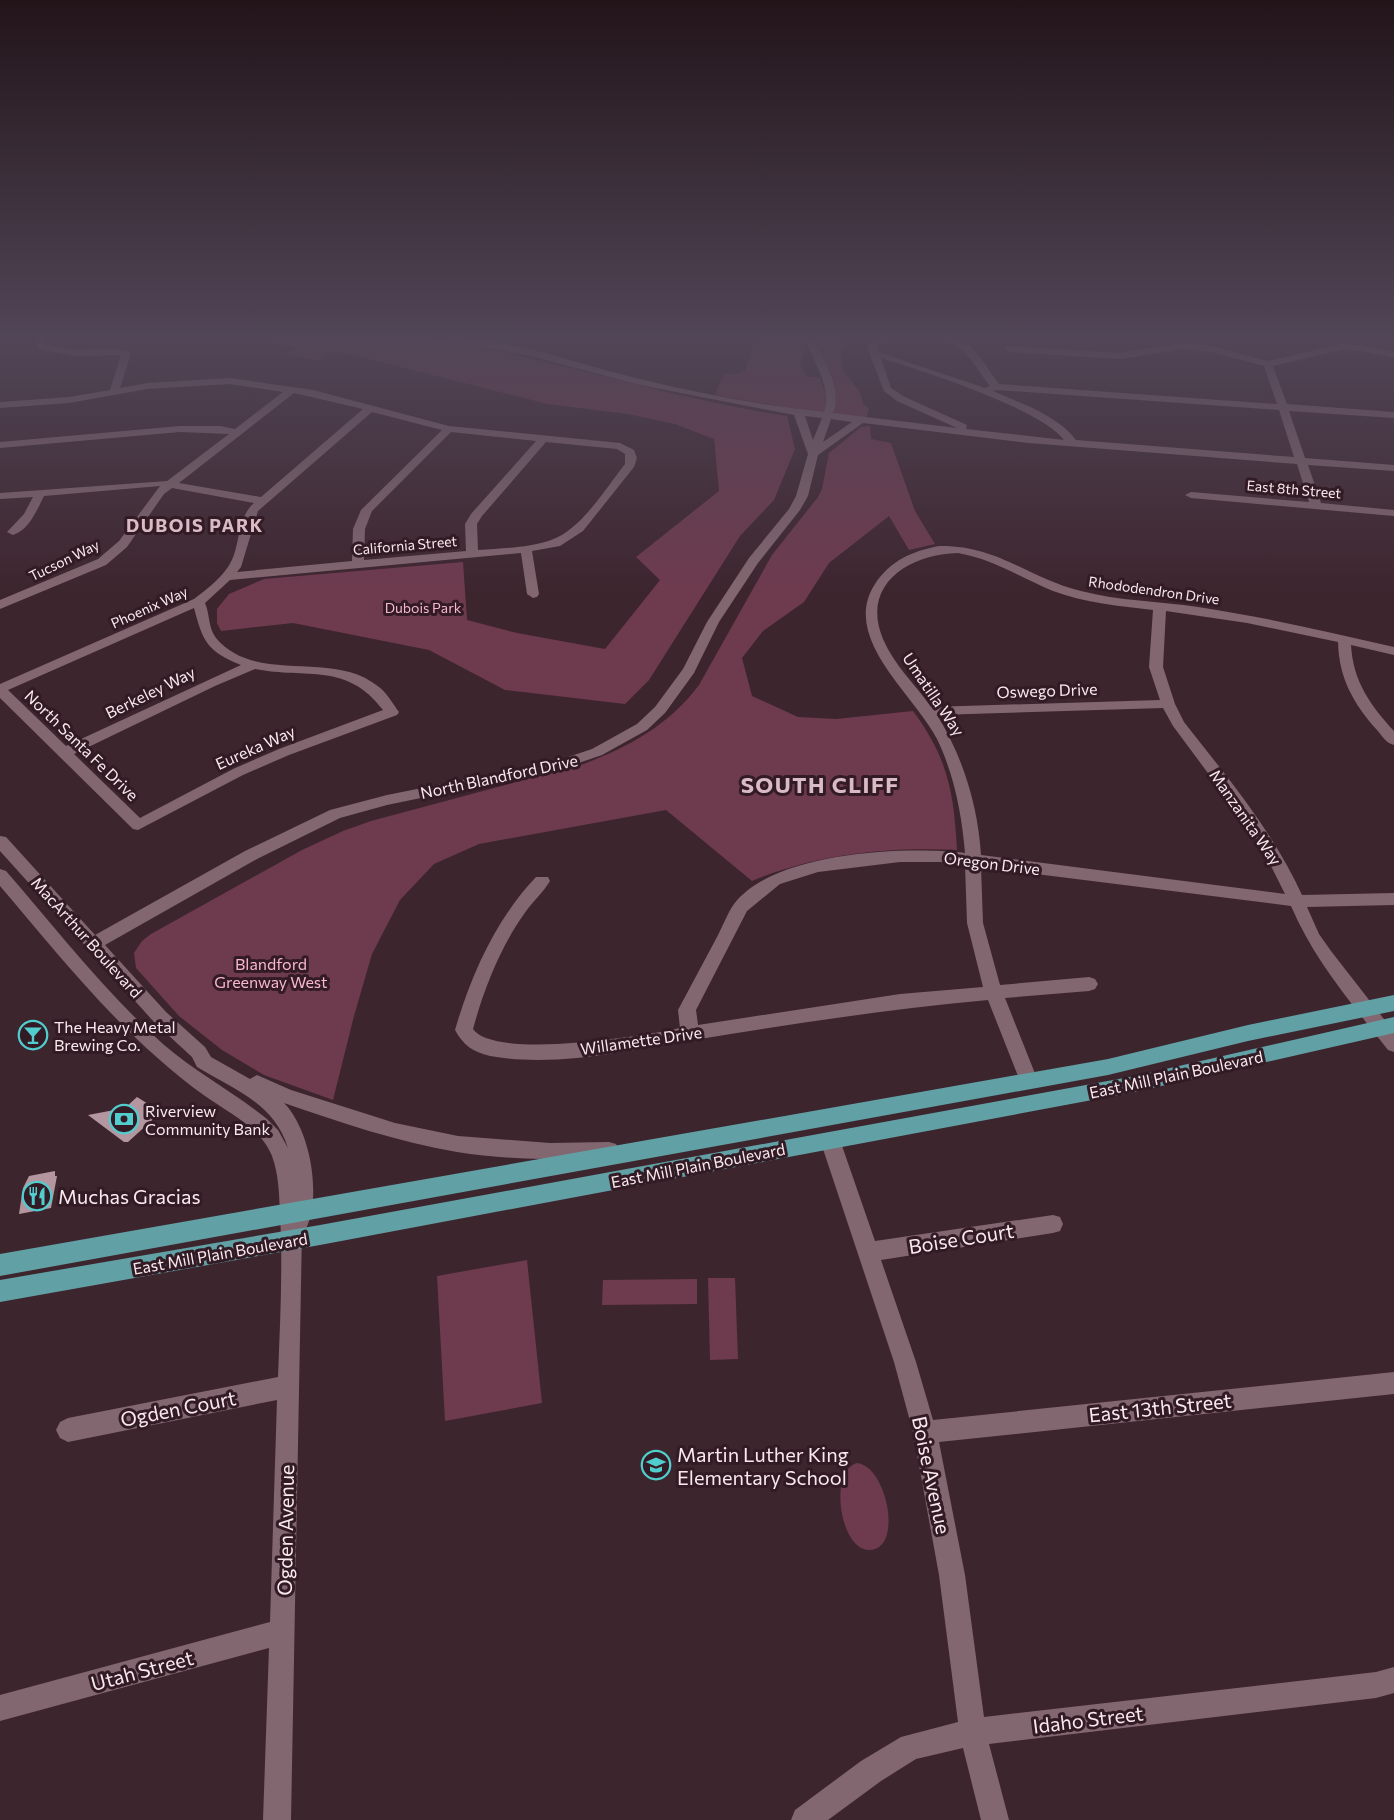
<svg xmlns="http://www.w3.org/2000/svg" width="1394" height="1820" viewBox="0 0 1394 1820" font-family="Commissioner,sans-serif">
<rect width="100%" height="100%" fill="#3d252e"/>
<g fill="#6e3a4e">
<path d="M228,337h197c123,19 240,61 362,79l8,33 -21,51 -34,36 -91,144 -24,24 -120,-14 -76,-40 -136,-27 -72,8 -4,-8v-14l12,-15 35,-15 199,-17 4,58 50,13 88,16 55,-69 -24,-23 83,-66 -5,-52 -39,-15 -47,-10 -80,-10 -199,-50 -33,-4 14,3 -10,7 -33,-5 10,-8z"/>
<path d="M756,337h43l7,10 -6,17 6,12 14,2 6,16v20l-111,-19 9,-21h13l8,-3z"/>
<path d="M811,337h31l3,8 -4,8 2,17 17,22 3,12 6,4 -3,11 -32,-4 -3,-34z"/>
<path d="M870,426l1,13 20,4 24,68 20,33 -26,6 -20,-34 -60,47 -25,39 -41,29 -21,27 10,38 46,21 38,2 77,-8c35,47 41,82 44,139 -71,-3 -139,4 -205,31l-86,-71 -187,34 -45,20 -34,36 -28,54 -18,62 -21,84 -69,-25 -42,-25 -43,-34 -43,-48 -2,-15 8,-12 9,-7 151,-84 41,-19 28,-10 213,-57c46,-18 85,-39 115,-79l73,-130 46,-58 4,-8 7,-36 32,-26z"/>
<path d="M527,1260l15,143 -97,18 -8,-145z"/>
<path d="M708,1278h27l3,81 -28,1z"/>
<path d="M697,1279v25l-95,1 1,-25z"/>
<path d="M857,1463c30,3 47,87 12,87 -29,0 -41,-79 -12,-87z"/>
</g>
<g fill="#b496a0">
<path d="M137,1097l24,15 -33,30h-4l-36,-27 37,-7z"/>
<path d="M55,1171v5h2l-6,32 -32,6 4,-26 6,-12z"/>
</g>
<g fill="none" stroke-linecap="round" stroke-linejoin="round">
<g fill="#836770" fill-rule="evenodd">
<path d="M34,337h9l3,8 30,5 39,-1 14,2 2,2 -11,35 27,-5 83,-5 83,12 136,36 171,17 14,7 3,8 -3,9 -51,64 -23,15 -28,5 7,43 -2,3 -4,1 -6,-4 -6,-41 -291,27 -25,23c5,11 3,25 11,35 41,48 116,10 163,49 8,6 14,17 20,25l-2,3 -108,40 -46,20 -105,55 -5,-1 -133,-131v-14l194,-85c12,-9 25,-19 34,-32 13,-18 8,-49 26,-64l-82,-15 -8,6 -37,53 -21,18 -106,44v-9l98,-41 21,-18 41,-55 -116,10c-7,14 -15,34 -31,39l-6,-3 17,-18 9,-17 -33,2v-6l167,-12 62,-47 -49,-2 -180,16v-6l180,-16h40l15,3 48,-37 -53,-8 -83,5 -78,14 -69,5v-6l69,-5 41,-7 11,-35 -45,1 -37,-7zM294,393l69,16 -102,88 -82,-14zM372,412l70,18 -81,80 -8,19 -1,32 -115,11 4,-5 17,-56zM451,432l85,9 -65,73 -6,10 1,27 -102,9 1,-31 7,-18zM546,442l71,7 8,5v10c-19,24 -44,66 -74,76 -22,8 -49,8 -73,10l-1,-26 5,-8zM194,608c9,34 13,43 47,57l-175,81 -58,-56zM255,669c52,10 92,-7 128,41l-104,39 -46,20 -93,49 -66,-64 141,-68z"/>
<path d="M445,337c64,0 132,27 195,42 60,15 122,26 184,33 9,-23 -11,-53 -21,-75h9c11,22 31,52 21,76l124,15 -60,-27 -13,-10 -17,-44 3,-6c16,-7 78,-9 93,0 15,9 25,29 36,43l278,20 -13,-38 -52,-14 -30,-3 -62,10 -111,-7 -5,-3 5,-3 111,7 62,-10 30,3 56,15 73,-17 20,1 33,7v6l-33,-7 -20,-1 -68,16 14,38 107,8v6l-105,-7 16,47 89,7v6l-86,-6 13,38 73,7v6l-203,-18 -6,-3 6,-3 118,10 -12,-38 -268,-21 -166,-20 -45,32 -10,41 -8,14 -42,53 -39,59 -25,51 -29,40 -18,17 -45,25 -41,14 -174,36 -47,13 -83,41 -152,86 61,67 39,35 6,10 39,22 7,-4 34,15 104,33 63,13 92,7 59,-1 7,2 3,6 -3,6 -7,2c-51,2 -102,2 -152,-6 -60,-10 -117,-30 -173,-49 26,26 38,92 22,126l-4,1 -11,590h-28l6,-172 -269,73v-26l270,-73 7,-222 -209,42 -8,-4 -4,-8 4,-8 8,-4 210,-41c2,-54 5,-108 2,-163 -1,-19 -1,-39 -8,-58 -11,-28 -43,-43 -67,-60 -81,-58 -141,-135 -205,-210v-17l6,2c51,59 99,121 157,173 32,28 71,48 104,75l11,11 10,18c-14,-45 -53,-58 -91,-81l-5,-10 -38,-35 -154,-171v-15l6,1 89,98 150,-84 85,-41 57,-15 166,-33 39,-13 45,-25 18,-17 28,-38 24,-47 42,-64 40,-49 7,-13 12,-42 -14,-39 -154,-30 -109,-29 -82,-16zM916,339c48,1 48,12 74,47l-5,2 -107,-36 -1,-7 14,-4zM881,358c39,12 161,51 183,82l-98,-11 1,-4 -62,-28 -14,-9zM997,390l282,20 15,47 -218,-17c-19,-25 -54,-36 -83,-49zM805,416l17,2 -9,22zM831,419l21,3 -29,20z"/>
<path d="M939,546c59,-1 89,32 142,45 38,10 78,10 117,16 66,10 131,25 196,40v8l-43,-10c2,36 19,60 43,86v14c-8,-2 -12,-9 -17,-15 -24,-27 -38,-52 -39,-88l-91,-19 -81,-12 -3,56 12,37 9,18c43,55 89,109 118,173l92,-2v12l-87,2 12,27 12,17 63,81v20l-6,-2c-36,-46 -74,-90 -97,-144l-310,-39 2,56 17,62 89,-8 6,2 3,5 -3,5 -6,2 -84,7 33,83 -2,5 -7,3 -7,-3 -34,-86c-99,9 -196,24 -294,40 -66,10 -137,28 -204,16 -17,-4 -27,-11 -35,-26 16,-55 41,-111 81,-153h12l2,4c-7,12 -18,21 -26,33 -24,34 -40,75 -51,115 21,31 172,7 207,-1l-2,-18c13,-24 26,-49 39,-73 6,-11 10,-23 17,-33 39,-52 171,-58 231,-51 -3,-38 -11,-79 -28,-114 -23,-45 -97,-101 -62,-155 15,-23 37,-33 64,-38zM958,553c35,6 63,25 95,38 32,12 67,15 100,19l-4,57 11,33 -229,7c-16,-23 -37,-42 -48,-68 -23,-55 27,-85 75,-86zM1163,708l10,18 86,116 26,52 -304,-39c-3,-49 -18,-98 -44,-140zM900,862h41l24,3 2,58 16,64 -83,7 -202,31 -2,-15 51,-99 33,-27 38,-12z"/>
<path d="M830,1132l7,2 3,6 35,101 178,-26 7,2 3,7 -3,7 -7,2 -172,27 35,102 17,58 461,-48v22l-455,48 26,133 19,142 392,-45 18,-5v26l-18,5 -387,46 20,76h-28l-18,-72 -47,11 -35,22 -53,39h-37l4,-10 66,-49 40,-24 57,-15 -19,-147 -26,-143 -19,-70 -74,-222 3,-6z"/>
</g>
<g fill="#61a0a5" fill-rule="evenodd">
<path d="M1394,995v16l-146,30 -140,34 -1108,201v-22l1108,-195 140,-34z"/>
<path d="M1394,1017v16l-259,59 -815,153 -320,57v-22l320,-55 815,-149z"/>
</g>
</g>
<linearGradient id="sky" x2="0" y2="1"><stop stop-color="#221419"/><stop offset="0.57" stop-color="#514657"/><stop offset="1" stop-color="#514657" stop-opacity="0"/></linearGradient>
<rect width="1394" height="592" fill="url(#sky)"/>
<defs>
<g id="bar-ring" transform="scale(1.5)"><circle r="9.5" fill="#321b24" stroke="#52cdce" stroke-width="1.5"/><path d="M-6-5H6L.8 .8V4.5H3.5V6h-7V4.5H-.8V.8Z" fill="#52cdce"/></g>
<g id="bank-ring" transform="scale(1.5)"><circle r="9.5" fill="#321b24" stroke="#52cdce" stroke-width="1.5"/><path d="M-6-4H6V4H-6ZM0-2.3a2.3 2.3 0 1 0 0 4.6a2.3 2.3 0 1 0 0-4.6Z" fill="#52cdce"/></g>
<g id="restaurant-ring" transform="scale(1.5)"><circle r="9.5" fill="#321b24" stroke="#52cdce" stroke-width="1.5"/><path d="M-5-6h1v4h1v-4h1v4h1v-4h1v5L-1.5 .5V6h-2V.5L-5-1ZM5-6V6H3V1.5H1.5Q1.5-4 5-6Z" fill="#52cdce"/></g>
<g id="school-ring" transform="scale(1.5)"><circle r="9.5" fill="#321b24" stroke="#52cdce" stroke-width="1.5"/><path d="M0-5L7-2L0 1L-7-2ZM-4 1L0 2.5L4 1V4Q0 6-4 4Z" fill="#52cdce"/></g>
</defs>
<g fill-rule="evenodd">
<use href="#bar-ring" x="33" y="1035"/>
<use href="#bank-ring" x="124" y="1119"/>
<use href="#restaurant-ring" x="37" y="1196"/>
<use href="#school-ring" x="656" y="1465"/>
</g>
<g text-anchor="middle" dominant-baseline="central" stroke-width="6" stroke-linejoin="round" paint-order="stroke">
<g font-size="14" fill="#f9e9ee" stroke="#321b24">
<text transform="translate(1294 489) rotate(5)">East 8th Street</text>
<text transform="translate(405 545) rotate(-5)">California Street</text>
<text transform="translate(64 560) rotate(-26)">Tucson Way</text>
<text transform="translate(1154 590) rotate(8)">Rhododendron Drive</text>
<text transform="translate(149 607) rotate(-24)">Phoenix Way</text>
</g>
<g font-size="14" fill="#f9b7ce" stroke="#321b24">
<text x="423" y="607">Dubois Park</text>
</g>
<g font-size="16" fill="#f9e9ee" stroke="#321b24">
<text transform="translate(1047 690) rotate(-2)">Oswego Drive</text>
<text transform="translate(150 692) rotate(-26)">Berkeley Way</text>
<text transform="translate(934 694) rotate(56)">Umatilla Way</text>
<text transform="translate(82 745) rotate(44)">North Santa Fe Drive</text>
<text transform="translate(255 747) rotate(-24)">Eureka Way</text>
<text transform="translate(499 776) rotate(-12)">North Blandford Drive</text>
<text transform="translate(1246 817) rotate(55)">Manzanita Way</text>
<text transform="translate(992 863) rotate(7)">Oregon Drive</text>
<text transform="translate(87 937) rotate(48)">MacArthur Boulevard</text>
<text transform="translate(641 1040) rotate(-8)">Willamette Drive</text>
<text transform="translate(1176 1074) rotate(-12)">East Mill Plain Boulevard</text>
<text transform="translate(698 1165) rotate(-11)">East Mill Plain Boulevard</text>
<text transform="translate(220 1253) rotate(-10)">East Mill Plain Boulevard</text>
</g>
<g font-size="16" fill="#f9b7ce" stroke="#321b24">
<text x="271" y="963">Blandford<tspan x="271" dy="18">Greenway West</tspan></text>
</g>
<g font-size="16" fill="#f9e9ee" stroke="#321b24" text-anchor="start">
<text x="54" y="1026">The Heavy Metal<tspan x="54" dy="18">Brewing Co.</tspan></text>
<text x="145" y="1110">Riverview<tspan x="145" dy="18">Community Bank</tspan></text>
</g>
<g font-size="18" font-weight="bold" letter-spacing="1.5" fill="#dabac4" stroke="#321b24">
<text x="195" y="525">DUBOIS PARK</text>
</g>
<g font-size="20" fill="#f9e9ee" stroke="#321b24" text-anchor="start">
<text x="58" y="1196">Muchas Gracias</text>
<text x="677" y="1454">Martin Luther King<tspan x="677" dy="23">Elementary School</tspan></text>
</g>
<g font-size="20" fill="#f9e9ee" stroke="#321b24">
<text transform="translate(961 1238) rotate(-9)">Boise Court</text>
<text transform="translate(1160 1407) rotate(-6)">East 13th Street</text>
<text transform="translate(178 1408) rotate(-11)">Ogden Court</text>
<text transform="translate(932 1475) rotate(78)">Boise Avenue</text>
<text transform="translate(285 1530) rotate(-89)">Ogden Avenue</text>
<text transform="translate(142 1670) rotate(-15)">Utah Street</text>
<text transform="translate(1088 1719) rotate(-7)">Idaho Street</text>
</g>
<g font-size="22" font-weight="bold" letter-spacing="1.5" fill="#dabac4" stroke="#321b24">
<text x="820" y="784">SOUTH CLIFF</text>
</g>
</g>
</svg>
